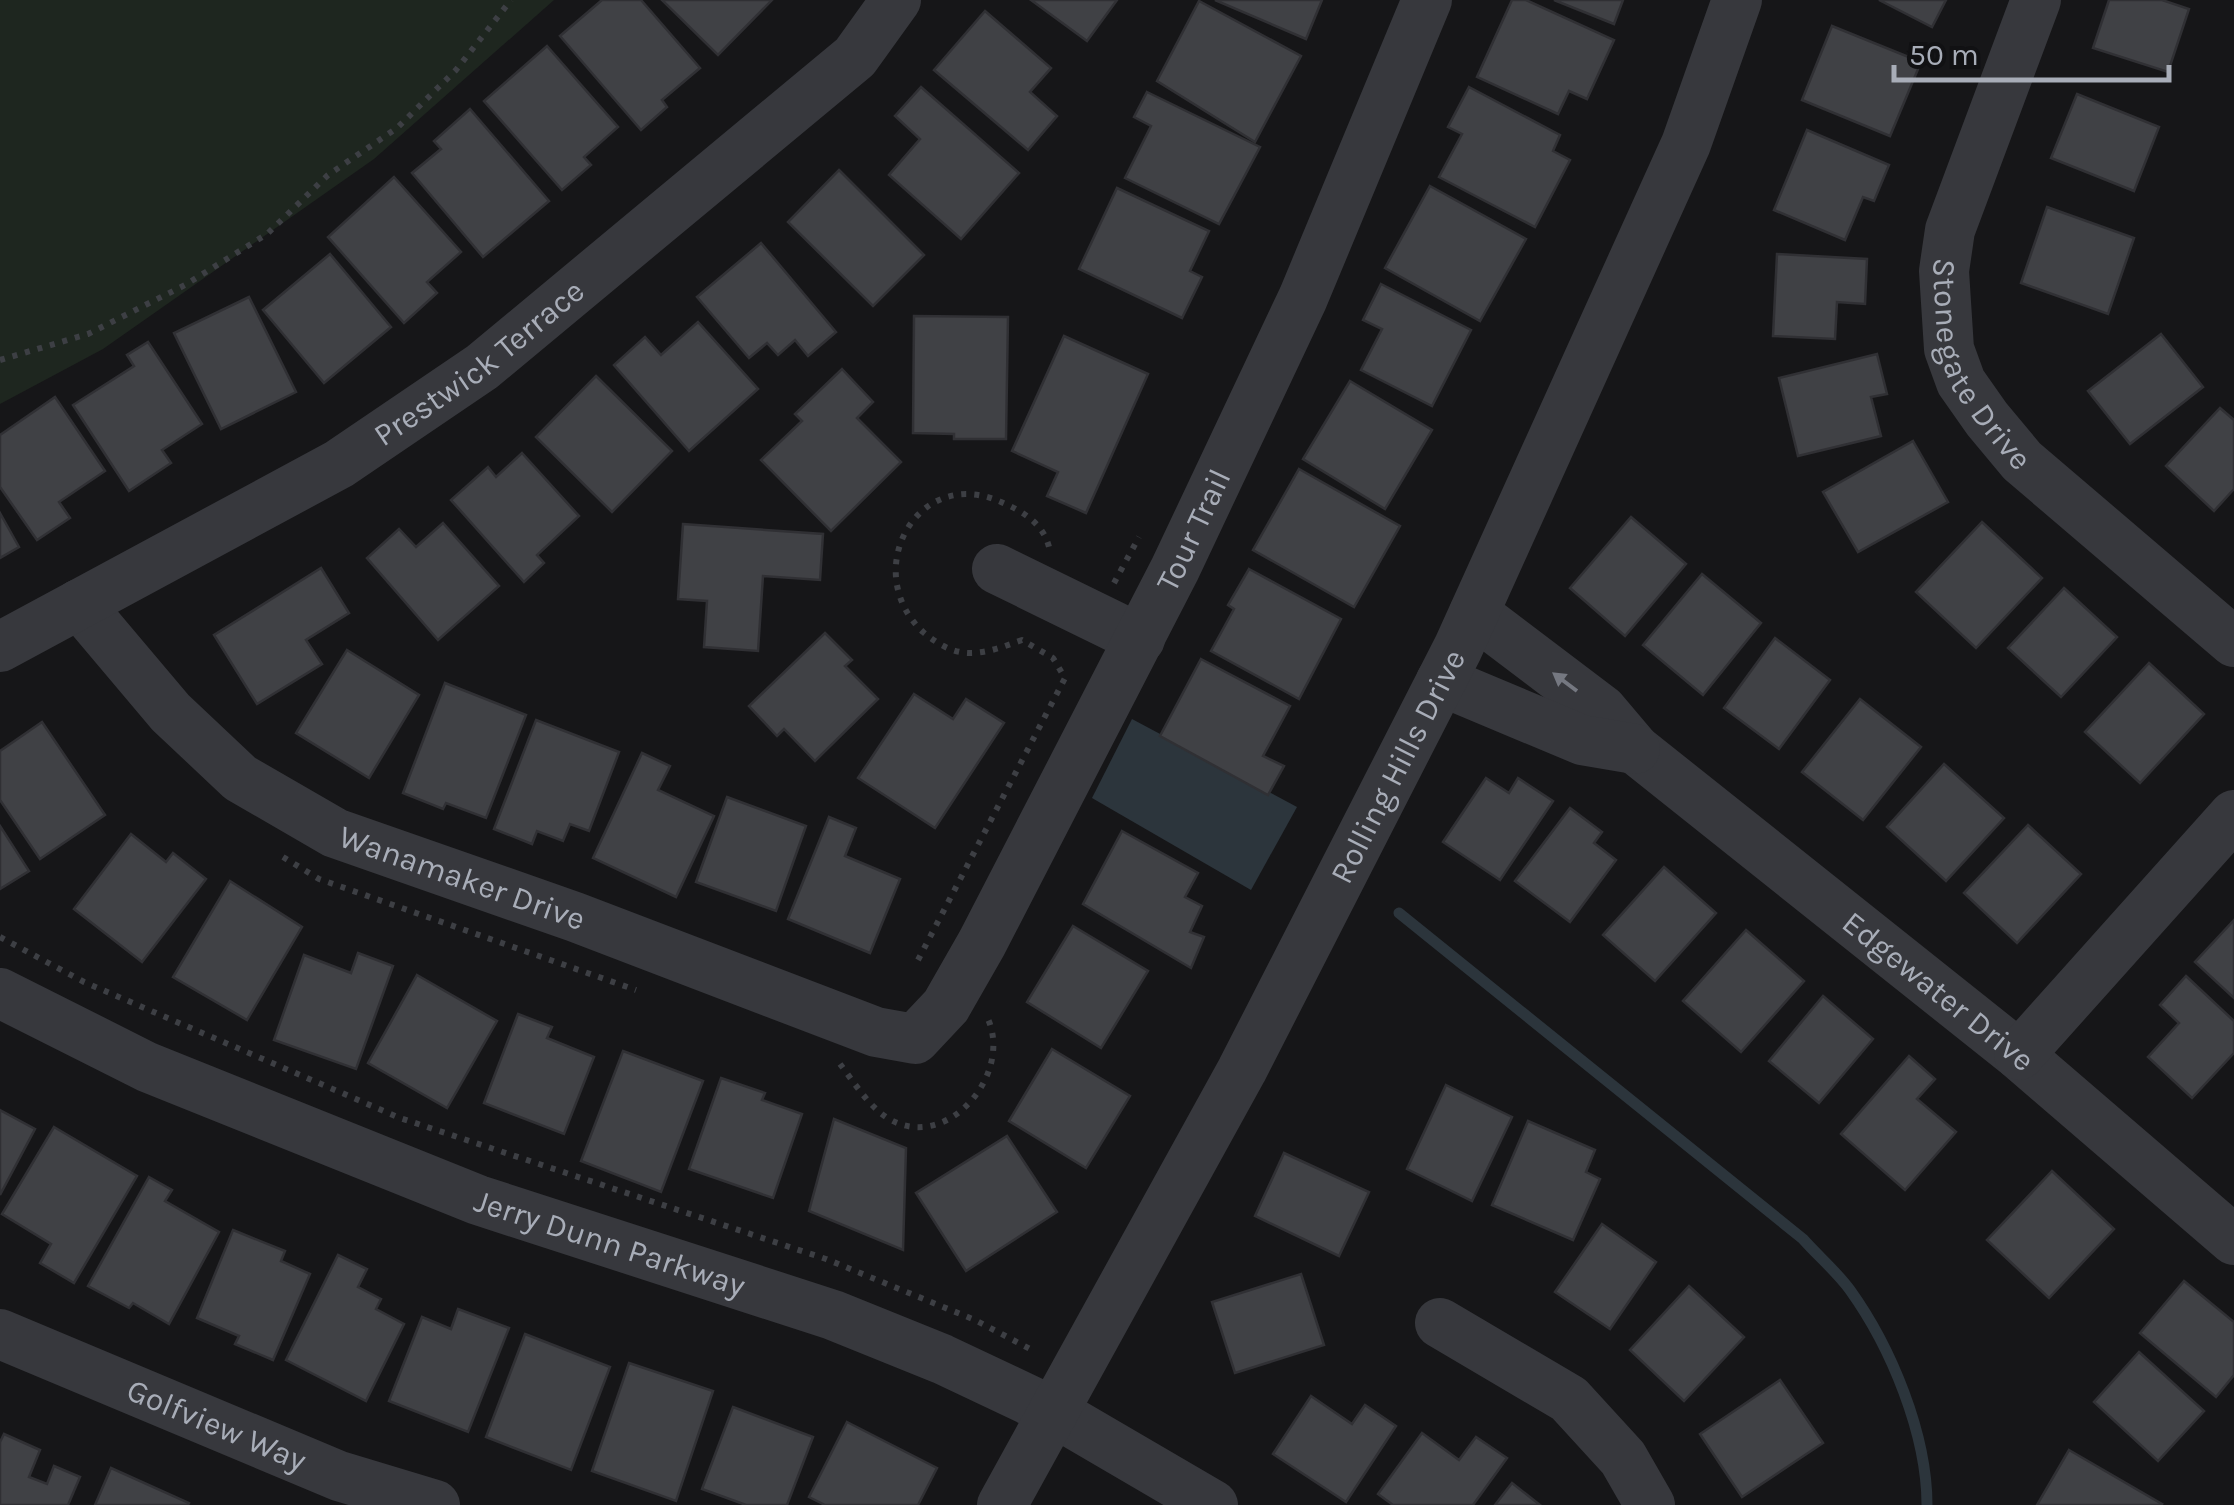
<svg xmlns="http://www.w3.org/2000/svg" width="2234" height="1505" viewBox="0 0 2234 1505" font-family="Karla,sans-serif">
<rect width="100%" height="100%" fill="#161618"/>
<path fill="#1e261f" d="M0,0h554l-180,159 -271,190 -103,55z"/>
<path fill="#2c353c" d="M1132,719l165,88 -46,83 -159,-92z"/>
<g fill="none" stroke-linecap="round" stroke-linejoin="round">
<path stroke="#2c353c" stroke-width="11" d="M1399,913l404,326c15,17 34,33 47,51 41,57 77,144 77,215"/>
</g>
<g fill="#404145" stroke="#303034" stroke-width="2.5">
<path d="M602,0h39l59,68 -38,32 5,7 -26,23 -81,-94z"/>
<path d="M662,0h110l-54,55z"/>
<path d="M1031,0h86l-30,41z"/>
<path d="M1215,0h107l-16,39z"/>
<path d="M1512,0h14l88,40 -27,59 -18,-8 -11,23 -81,-37z"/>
<path d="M1554,0h69l-9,24z"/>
<path d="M1879,0h67l-14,27z"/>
<path d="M2109,0h53l27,9 -21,63 -75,-24z"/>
<path d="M1199,1l102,55 -46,86 -98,-61z"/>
<path d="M985,11l66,57 -21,24 27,24 -29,34 -94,-80z"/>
<path d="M1832,26l89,36 -31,74 -88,-36z"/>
<path d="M547,46l71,81 -34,30 7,8 -29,25 -78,-89z"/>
<path d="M921,87l98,86 -58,66 -72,-64 31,-36 -25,-23z"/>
<path d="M1469,87l91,48 -7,16 17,9 -35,67 -96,-50 23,-43 -14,-7z"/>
<path d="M1147,92l113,55 -41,77 -94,-46 26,-52 -17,-9z"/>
<path d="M2077,94l82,33 -25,64 -83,-33z"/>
<path d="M470,109l79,92 -66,56 -71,-84 29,-24 -7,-8z"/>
<path d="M1807,130l82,35 -15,36 -11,-4 -18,43 -71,-30z"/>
<path d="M839,170l85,85 -51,51 -85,-84z"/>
<path d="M394,177l67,75 -34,30 10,11 -33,30 -76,-86z"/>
<path d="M1430,186l96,53 -46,82 -95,-53z"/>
<path d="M1117,188l92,43 -19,40 12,6 -20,41 -103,-49z"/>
<path d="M2047,207l87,31 -26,76 -87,-31z"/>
<path d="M761,243l75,89 -28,24 -13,-16 -17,15 -11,-12 -18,15 -52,-61z"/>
<path d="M330,254l61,73 -67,56 -61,-73z"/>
<path d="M1777,254l90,5 -2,45 -28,-2 -2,37 -62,-3z"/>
<path d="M1381,284l90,46 -39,76 -71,-36 21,-41 -19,-9z"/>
<path d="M249,297l47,95 -75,37 -47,-96z"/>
<path d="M914,316l94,1 -2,122h-52v-5l-41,-1z"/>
<path d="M698,322l60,67 -69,62 -75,-86 31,-28 16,18z"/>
<path d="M2161,334l42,53 -73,57 -42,-53z"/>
<path d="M1064,336l84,38 -62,139 -39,-17 11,-24 -46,-21z"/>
<path d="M148,342l54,82 -40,26 9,13 -42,28 -56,-86 61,-39 -7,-11z"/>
<path d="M1877,354l10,40 -16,3 10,39 -83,20 -19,-78z"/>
<path d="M842,369l31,33 -16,16 44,44 -70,69 -70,-71 41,-39 -7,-7z"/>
<path d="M596,376l76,75 -60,61 -76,-75z"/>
<path d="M1350,381l82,49 -47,79 -82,-50z"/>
<path d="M55,397l50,74 -46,31 11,16 -33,22 -37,-53v-52z"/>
<path d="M2220,408l14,12v69l-20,22 -48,-45z"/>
<path d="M1913,441l35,61 -90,50 -35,-60z"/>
<path d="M522,453l57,63 -42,39 7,8 -20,19 -73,-82 37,-33 8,10z"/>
<path d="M1299,469l101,57 -46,81 -101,-57z"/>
<path d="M0,513l19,34 -19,11z"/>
<path d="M1631,517l55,47 -61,72 -55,-48z"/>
<path d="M1982,522l60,56 -66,70 -60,-56z"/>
<path d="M443,523l56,63 -61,54 -71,-82 32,-29 17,18z"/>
<path d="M683,524l140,10 -3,46 -57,-4 -5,75 -54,-4 3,-46 -29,-2z"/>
<path d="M321,568l28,45 -43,27 16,24 -65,40 -43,-69z"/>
<path d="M1249,569l92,50 -42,80 -88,-48 23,-42 -6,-4z"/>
<path d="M1702,574l59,49 -58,72 -60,-50z"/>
<path d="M2064,588l53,49 -56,60 -53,-49z"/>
<path d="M825,633l27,27 -7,6 33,33 -63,62 -31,-32 -7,7 -28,-30z"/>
<path d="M1775,638l55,42 -51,69 -55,-41z"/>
<path d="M347,650l72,45 -50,83 -73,-45z"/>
<path d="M1201,659l89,47 -27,50 21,10 -16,29 -108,-59z"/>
<path d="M2149,663l55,51 -64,69 -55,-51z"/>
<path d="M445,683l81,32 -40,103 -40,-15 -3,6 -40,-16z"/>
<path d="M914,694l39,25 13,-20 38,24 -69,105 -77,-50z"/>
<path d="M1860,699l61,48 -58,73 -61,-48z"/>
<path d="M536,720l83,32 -30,79 -19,-7 -7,17 -26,-10 -5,13 -38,-15z"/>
<path d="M42,722l63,93 -65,44 -40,-59v-49z"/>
<path d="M642,753l28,13 -12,24 56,26 -38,81 -83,-39z"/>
<path d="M1944,764l60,54 -58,63 -59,-54z"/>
<path d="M1486,778l23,15 9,-15 35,23 -53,79 -57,-38z"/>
<path d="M727,797l79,29 -30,85 -80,-29z"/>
<path d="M1570,808l32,24 -8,11 22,17 -46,62 -55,-41z"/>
<path d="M829,817l27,11 -11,28 55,23 -30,74 -82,-34z"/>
<path d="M2028,825l53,49 -64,69 -53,-50z"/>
<path d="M0,826l29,45 -29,18z"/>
<path d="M1122,831l76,42 -13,24 17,9 -12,26 14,5 -13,31 -108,-64z"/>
<path d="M131,834l35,28 7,-9 33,26 -64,83 -68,-53z"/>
<path d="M1664,867l52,46 -61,68 -52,-46z"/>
<path d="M230,881l72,46 -55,93 -74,-43z"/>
<path d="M2234,920v78l-39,-36z"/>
<path d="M1073,926l75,45 -47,77 -74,-46z"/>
<path d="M1746,930l58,51 -63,71 -58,-51z"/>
<path d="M358,953l35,13 -37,103 -82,-29 30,-85 47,18z"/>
<path d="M417,975l80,46 -50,87 -79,-45z"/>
<path d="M2186,976l48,45v32l-42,45 -44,-41 31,-34 -19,-18z"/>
<path d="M1823,996l50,43 -54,64 -50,-42z"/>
<path d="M518,1014l34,13 -5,11 47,19 -30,77 -80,-31z"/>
<path d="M1052,1049l78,47 -44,72 -77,-47z"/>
<path d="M623,1051l80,30 -42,111 -80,-31z"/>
<path d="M1909,1056l26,23 -18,20 39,33 -51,58 -64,-56z"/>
<path d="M721,1078l44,15 -3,7 40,14 -29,84 -84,-29z"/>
<path d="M1446,1085l66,32 -40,84 -65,-32z"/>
<path d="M0,1110l35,19 -35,66z"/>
<path d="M834,1119l72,29 -3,102 -94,-39z"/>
<path d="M1528,1121l67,29 -9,22 14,7 -27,61 -81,-35z"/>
<path d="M54,1127l83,49 -63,107 -34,-20 11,-19 -49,-30z"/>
<path d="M1007,1136l50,76 -91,59 -50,-78z"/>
<path d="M1284,1153l85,39 -30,64 -84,-40z"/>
<path d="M2052,1171l62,58 -65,69 -62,-58z"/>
<path d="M149,1177l23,13 -7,11 54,31 -50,92 -36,-21 -4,5 -41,-22z"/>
<path d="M1602,1224l54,38 -46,67 -55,-37z"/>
<path d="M233,1230l52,21 -4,10 29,13 -37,86 -38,-16 4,-8 -42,-18z"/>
<path d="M338,1255l29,14 -9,18 23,12 -5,10 28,15 -38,77 -80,-41z"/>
<path d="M1301,1274l23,71 -89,28 -23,-71z"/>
<path d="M2184,1281l50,41v53l-18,22 -76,-64z"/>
<path d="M1689,1286l55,51 -60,64 -54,-51z"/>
<path d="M458,1309l51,19 -41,104 -79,-31 33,-84 29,12z"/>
<path d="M525,1334l85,33 -39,103 -85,-33z"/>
<path d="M2139,1352l65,59 -46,50 -64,-59z"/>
<path d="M629,1363l84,28 -37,110 -84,-30z"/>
<path d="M1780,1380l43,63 -81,54 -42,-63z"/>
<path d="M1311,1396l41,28 13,-19 31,21 -50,76 -73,-48z"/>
<path d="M733,1407l80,30 -26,68h-41l-44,-16z"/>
<path d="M847,1422l90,46 -19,37h-93l-16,-8z"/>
<path d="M1422,1433l37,27 17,-23 31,21 -34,47h-80l-15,-11z"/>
<path d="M4,1434l36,16 -11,27 18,7 7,-18 26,11 -12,28h-68v-63z"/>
<path d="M2069,1450l93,54 -1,1h-124z"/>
<path d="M111,1468l78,35 -1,2h-93z"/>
<path d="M1512,1483l28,22h-45z"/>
</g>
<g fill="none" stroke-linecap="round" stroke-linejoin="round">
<g stroke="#3d3f44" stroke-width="6" stroke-dasharray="5 8" stroke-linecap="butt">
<path d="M0,360l88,-26 97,-49 82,-51 61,-59 69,-47 59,-58 55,-70"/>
<path d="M1114,583l25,-46"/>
<path d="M283,857l36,22 317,111"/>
<path d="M0,937l84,45 316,136 426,141 149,61 57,30"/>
<path d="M918,960l147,-282 -12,-20 -31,-18c-17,6 -34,13 -52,13 -18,0 -34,-10 -47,-21 -64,-60 -6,-168 78,-130 21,9 42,21 48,45"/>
<path d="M840,1064c13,17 28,41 46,53 59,39 129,-43 101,-100"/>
</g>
<g stroke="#37383d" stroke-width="50">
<path id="s1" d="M2036,0l-86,230 -6,41 5,78 12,33 26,37 35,42 212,181"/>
<path d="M997,569l143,70"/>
<path id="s2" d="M79,604l92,109 69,65 95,55 240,84 301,115 39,7 31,-33 36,-63 193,-374 128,-271 124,-298"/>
<path id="s3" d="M1474,613l128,97 33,39 384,306 215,185"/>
<path id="s4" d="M0,647l339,-183 143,-97 373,-310 41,-57"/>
<path d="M1441,681l141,59 53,9"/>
<path id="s5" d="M0,993l147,74 331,133 355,115 109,44 110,52 161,94"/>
<path d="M2019,1055l215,-240"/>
<path d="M1440,1323l129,76 54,59 27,47"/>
<path id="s6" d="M0,1334l339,142 96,29"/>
<path id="s7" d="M1002,1505l240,-435 216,-422 228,-504 51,-144"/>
</g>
</g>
<defs><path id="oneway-solid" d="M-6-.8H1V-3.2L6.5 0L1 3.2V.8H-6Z" transform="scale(2.5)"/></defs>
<use fill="#757881" href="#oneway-solid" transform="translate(1565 682) rotate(-143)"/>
<g text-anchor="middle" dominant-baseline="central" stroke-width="8" stroke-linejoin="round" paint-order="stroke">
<g font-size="32" fill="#a8adb8" stroke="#111113">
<text stroke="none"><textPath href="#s1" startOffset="390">Stonegate Drive</textPath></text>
<text stroke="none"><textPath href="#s4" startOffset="558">Prestwick Terrace</textPath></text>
<text stroke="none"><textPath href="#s2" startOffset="1545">Tour Trail</textPath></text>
<text stroke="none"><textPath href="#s7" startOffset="838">Rolling Hills Drive</textPath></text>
<text stroke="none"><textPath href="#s2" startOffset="482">Wanamaker Drive</textPath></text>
<text stroke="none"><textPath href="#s3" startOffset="600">Edgewater Drive</textPath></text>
<text stroke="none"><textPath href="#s5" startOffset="660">Jerry Dunn Parkway</textPath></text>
<text stroke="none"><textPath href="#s6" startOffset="235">Golfview Way</textPath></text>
</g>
</g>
<path d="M1894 65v15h275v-15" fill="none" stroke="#a8adb8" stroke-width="5"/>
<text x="1909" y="65" font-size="30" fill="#a8adb8" stroke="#111113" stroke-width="8" paint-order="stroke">50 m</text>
</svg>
